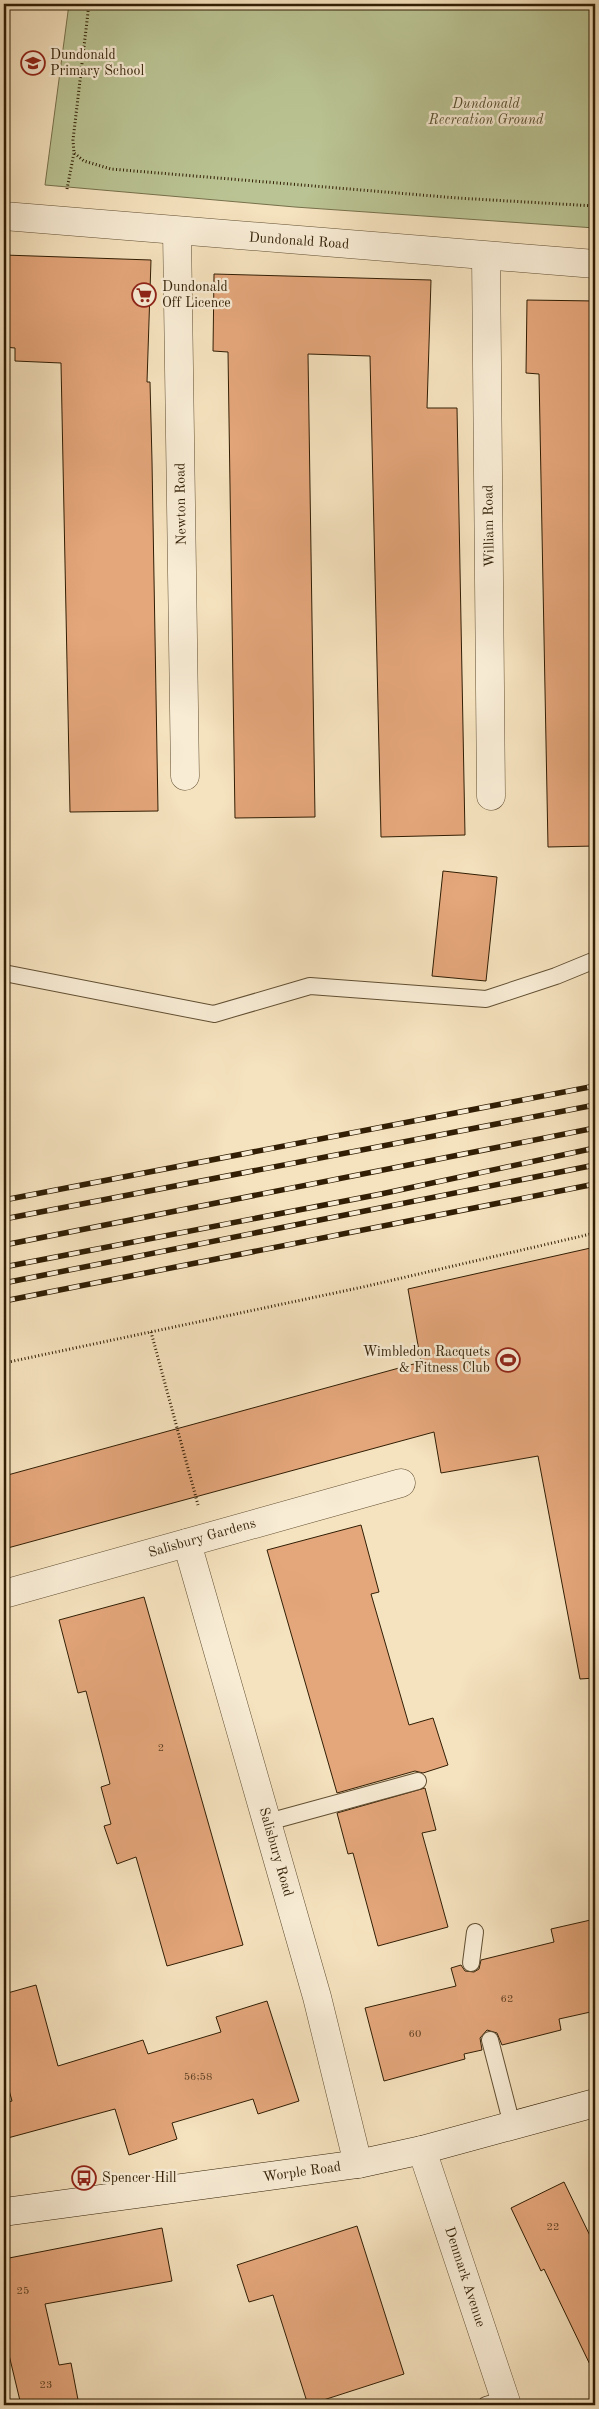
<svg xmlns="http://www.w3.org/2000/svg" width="599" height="2409" viewBox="0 0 599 2409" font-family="'Old Standard TT',serif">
<rect width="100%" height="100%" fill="#f5e2be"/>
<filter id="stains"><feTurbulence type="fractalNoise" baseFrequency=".004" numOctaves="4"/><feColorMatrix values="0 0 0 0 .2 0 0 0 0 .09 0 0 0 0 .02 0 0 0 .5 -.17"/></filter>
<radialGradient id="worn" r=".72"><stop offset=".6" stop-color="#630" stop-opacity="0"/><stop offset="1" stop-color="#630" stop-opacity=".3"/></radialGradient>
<path fill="#bac393" stroke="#76704c" d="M69,4h526v224l-300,-21 -250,-22z"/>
<g fill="#e4a67b" stroke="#311e04">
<path d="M4,255l147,5 -4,122h3l2,79 6,350 -88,1 -9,-449 -46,-2v-13l-11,-1z"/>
<path d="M214,274l217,6 -4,128h30l8,427 -84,2 -11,-481 -62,-2 7,463 -80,1 -7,-466 -15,-1z"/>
<path d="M527,300l68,1v545l-47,1 -9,-473 -13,-1z"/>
<path d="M443,871l54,6 -11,104 -54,-5z"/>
<path d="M595,1247v431l-15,1 -42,-223 -97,17 -7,-41 -430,117v-73l417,-114 -13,-73z"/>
<path d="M361,1525l18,67 -8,2 38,131 24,-7 15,47 -25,8 -8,-2 -78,22 -70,-243z"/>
<path d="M144,1597l99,348 -76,21 -31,-109 -19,7 -13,-38 7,-2 -10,-37 9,-3 -24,-93 -8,2 -19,-73z"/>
<path d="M425,1788l11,42 -14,3 26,94 -70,19 -25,-93 -5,1 -11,-41z"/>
<path d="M595,1919v92l-36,8 2,11 -59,15 -5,-12 -10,-3 -7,8 2,12 -18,4 1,5 -81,22 -19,-73 91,-22 -5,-18 10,-3 4,6 9,1 5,-3 2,-9 73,-18 -3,-13z"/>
<path d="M36,1985l22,81 85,-26 5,14 73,-22 -5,-15 51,-16 32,100 -41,13 -5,-15 -81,24 5,16 -48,16 -14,-46 -111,30v-36l8,-2 -8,-29v-78z"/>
<path d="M564,2182l31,64v129l-51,-106 -3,2 -30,-63z"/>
<path d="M357,2226l47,148 -96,31 -35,-110 -24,7 -12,-37z"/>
<path d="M162,2228l10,53 -127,23 14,61 12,-2 8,42h-58l-17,-71v-75z"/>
</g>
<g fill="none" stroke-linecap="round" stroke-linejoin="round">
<g stroke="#624f32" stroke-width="18">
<g id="service">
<path d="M4,973l210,41 96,-28 176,13 70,-23 39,-16"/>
<path d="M268,1822l150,-41"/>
<path d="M471,1963l4,-31"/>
<path d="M490,2040l22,85"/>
<path d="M486,2405l20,-6"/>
</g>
</g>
<g stroke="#624f32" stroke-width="29">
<g id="minor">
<path d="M4,216l591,48"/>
<path d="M177,232l8,544"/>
<path d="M486,256l5,540"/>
<path d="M187,1543l130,454 41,167"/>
<path d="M4,1594l397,-111"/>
<path d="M422,2150l85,255"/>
</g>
</g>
<g stroke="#311e04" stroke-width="29">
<path id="secondary" d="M4,2212l354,-48 64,-14 173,-47"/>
</g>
<g stroke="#311e04" stroke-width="3" stroke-dasharray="1 2.5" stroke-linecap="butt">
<path d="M89,4l-16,136 1,13 10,8 27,8 346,29 138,8"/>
<path d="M67,189l7,-36"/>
<path d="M151,1332l47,173"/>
<path d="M4,1363l359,-76 232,-54"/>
</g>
<use href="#service" stroke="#f8ecd5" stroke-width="16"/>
<use href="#minor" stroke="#f8ecd5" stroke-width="28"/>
<use href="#secondary" stroke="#f8ecd5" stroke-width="28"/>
<g stroke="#311e04" stroke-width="5.5">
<g id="rail">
<path d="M4,1200l591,-114"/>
<path d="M4,1219l591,-114"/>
<path d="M4,1245l591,-117"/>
<path d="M4,1267l377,-73 214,-46"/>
<path d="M4,1283l591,-118"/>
<path d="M4,1301l591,-117"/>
</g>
</g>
<use href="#rail" stroke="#f8ecd5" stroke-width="4" stroke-dasharray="11" stroke-linecap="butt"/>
</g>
<defs>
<g id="school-ring" transform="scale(1.25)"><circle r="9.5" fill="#f8ecd5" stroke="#8f2418" stroke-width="1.5"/><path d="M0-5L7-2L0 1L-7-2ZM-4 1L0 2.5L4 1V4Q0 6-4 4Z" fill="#8f2418"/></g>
<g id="supermarket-ring" transform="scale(1.25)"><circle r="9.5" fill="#f8ecd5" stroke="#8f2418" stroke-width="1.5"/><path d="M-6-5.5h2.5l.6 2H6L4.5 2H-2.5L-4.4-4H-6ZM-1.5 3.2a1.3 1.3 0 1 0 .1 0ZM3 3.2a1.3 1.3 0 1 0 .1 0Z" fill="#8f2418"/></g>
<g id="stadium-ring" transform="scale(1.25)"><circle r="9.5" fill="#f8ecd5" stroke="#8f2418" stroke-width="1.5"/><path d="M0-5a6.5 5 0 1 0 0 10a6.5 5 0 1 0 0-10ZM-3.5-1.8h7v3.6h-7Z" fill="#8f2418"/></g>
<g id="bus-ring" transform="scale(1.25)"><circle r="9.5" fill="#f8ecd5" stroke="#8f2418" stroke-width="1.5"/><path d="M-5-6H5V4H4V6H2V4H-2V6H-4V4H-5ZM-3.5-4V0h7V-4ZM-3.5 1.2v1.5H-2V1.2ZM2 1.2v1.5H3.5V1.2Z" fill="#8f2418"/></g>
</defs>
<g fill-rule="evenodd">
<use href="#school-ring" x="33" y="63"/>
<use href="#supermarket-ring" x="144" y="295"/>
<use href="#stadium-ring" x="508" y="1360"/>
<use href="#bus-ring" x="84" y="2178"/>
</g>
<g text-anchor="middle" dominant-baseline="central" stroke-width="4.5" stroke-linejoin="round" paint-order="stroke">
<g font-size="11" fill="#5e4022">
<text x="161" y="1748">2</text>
<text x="507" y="1999">62</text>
<text x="415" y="2034">60</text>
<text x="198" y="2077">56;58</text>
<text x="553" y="2227">22</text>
<text x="23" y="2291">25</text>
<text x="46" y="2385">23</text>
</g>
<g font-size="14" fill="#311e04" stroke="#f8ecd5" text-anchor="start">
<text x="50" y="55">Dundonald<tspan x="50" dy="16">Primary School</tspan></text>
<text x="162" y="287">Dundonald<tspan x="162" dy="16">Off Licence</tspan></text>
<text x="490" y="1352" text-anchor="end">Wimbledon Racquets<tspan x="490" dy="16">&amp; Fitness Club</tspan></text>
<text x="102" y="2178">Spencer Hill</text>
</g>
<g font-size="14" font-style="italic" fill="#5a502f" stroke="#f8ecd5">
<text x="486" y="104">Dundonald<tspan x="486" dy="16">Recreation Ground</tspan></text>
</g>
<g font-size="14" fill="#311e04" stroke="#f8ecd5">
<text transform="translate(299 241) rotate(4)">Dundonald Road</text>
<text transform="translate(181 504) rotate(-91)">Newton Road</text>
<text transform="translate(489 526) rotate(-91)">William Road</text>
<text transform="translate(202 1538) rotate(-16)">Salisbury Gardens</text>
<text transform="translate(276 1852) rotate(74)">Salisbury Road</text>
<text transform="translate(302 2172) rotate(-8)">Worple Road</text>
<text transform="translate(465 2277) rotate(72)">Denmark Avenue</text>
</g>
</g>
<rect width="599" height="2409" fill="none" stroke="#f5e2be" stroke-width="20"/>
<rect x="5" y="5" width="589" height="2399" fill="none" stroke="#311e04" stroke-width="2.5"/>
<rect x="10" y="10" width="579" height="2389" fill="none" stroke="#311e04"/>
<rect width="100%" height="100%" filter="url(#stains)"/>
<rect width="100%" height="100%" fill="url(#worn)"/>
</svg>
